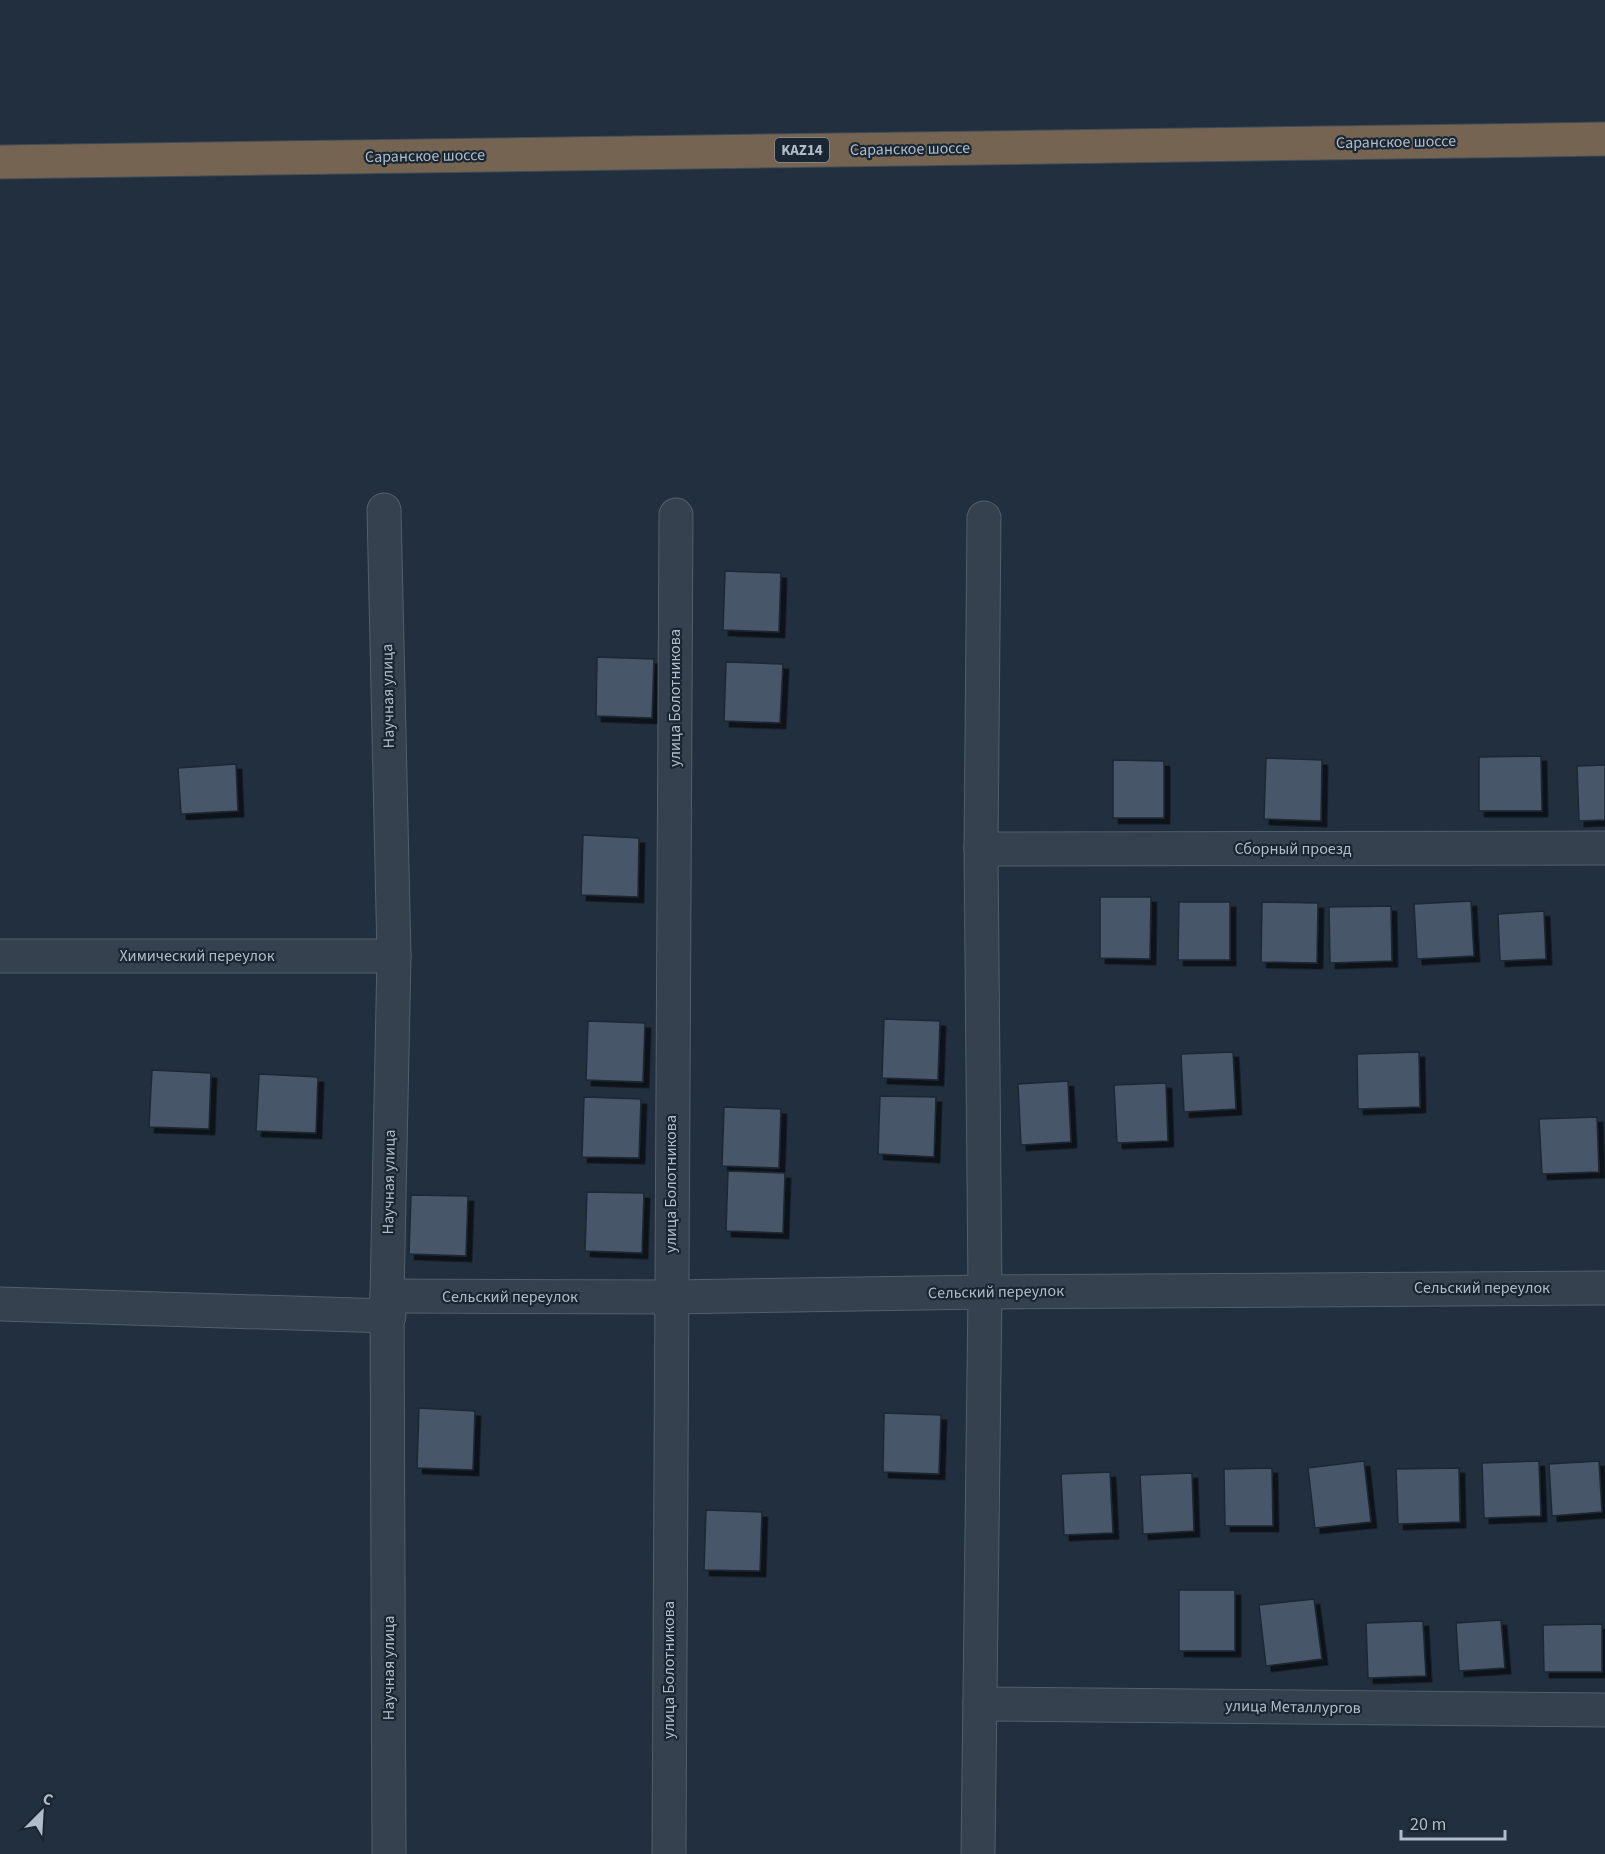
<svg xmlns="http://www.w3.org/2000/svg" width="1605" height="1854" viewBox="0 0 1605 1854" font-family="'Source Sans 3',sans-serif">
<defs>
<filter id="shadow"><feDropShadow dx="5.5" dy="5.5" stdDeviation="0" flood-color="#0009"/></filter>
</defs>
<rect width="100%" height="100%" fill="#212f3e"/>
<g fill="#475667" stroke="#1c2834" stroke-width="1.5" filter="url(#shadow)">
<path d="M725,571l56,2 -2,59 -56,-2z"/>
<path d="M597,657l57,2 -2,59 -56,-2z"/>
<path d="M726,662l57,2 -3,59 -56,-2z"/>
<path d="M1541,756l1,55h-63v-54z"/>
<path d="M1266,758l56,2 -1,61 -57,-2z"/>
<path d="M1113,760l51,1v57h-51z"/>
<path d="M236,764l2,47 -57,3 -3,-46z"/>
<path d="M1605,765v55l-26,1 -2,-55z"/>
<path d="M583,835l56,3 -1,59 -57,-2z"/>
<path d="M1100,897h51l-1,62 -50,-1z"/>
<path d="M1471,901l3,55 -57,3 -3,-55z"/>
<path d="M1179,902h51v58h-52z"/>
<path d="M1262,902l56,1 -1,60 -56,-1z"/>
<path d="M1391,906l1,55 -62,2 -1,-56z"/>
<path d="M1544,911l2,48 -46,2 -2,-47z"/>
<path d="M884,1019l56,2 -2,59 -56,-2z"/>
<path d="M588,1021l57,2 -2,59 -57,-2z"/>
<path d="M1233,1052l3,57 -52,3 -3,-58z"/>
<path d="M1419,1052l1,55 -62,2 -1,-55z"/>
<path d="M152,1070l59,3 -2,56 -60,-2z"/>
<path d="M259,1074l59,3 -2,56 -60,-2z"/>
<path d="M1068,1081l3,61 -50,3 -3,-61z"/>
<path d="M1166,1083l2,58 -51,2 -3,-58z"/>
<path d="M880,1096l56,1 -2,60 -56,-3z"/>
<path d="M584,1097l57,2 -2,59 -57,-1z"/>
<path d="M724,1107l57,2 -2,59 -57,-2z"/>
<path d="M1597,1117l2,55 -57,2 -3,-55z"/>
<path d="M728,1171l57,2 -2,60 -57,-2z"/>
<path d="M587,1192l57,1 -2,60 -57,-2z"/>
<path d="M411,1195l57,1 -2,60 -57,-2z"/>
<path d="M419,1408l56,3 -2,59 -56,-2z"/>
<path d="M884,1413l57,2 -2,59 -56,-2z"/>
<path d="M1364,1461l7,61 -56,6 -7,-60z"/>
<path d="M1539,1461l2,55 -57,2 -2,-55z"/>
<path d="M1599,1461l3,51 -50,4 -3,-52z"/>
<path d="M1272,1468l1,58h-48l-1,-57z"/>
<path d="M1459,1468l1,54 -62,2 -2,-55z"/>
<path d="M1110,1472l3,61 -49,2 -3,-61z"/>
<path d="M1192,1473l2,58 -51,3 -3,-59z"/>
<path d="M706,1510l56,2 -2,59 -56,-1z"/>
<rect x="1179" y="1590" width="56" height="61"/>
<path d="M1314,1599l8,60 -56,7 -7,-61z"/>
<path d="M1501,1620l4,48 -46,3 -3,-48z"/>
<path d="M1423,1621l3,55 -58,2 -2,-55z"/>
<path d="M1602,1624v48h-58l-1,-47z"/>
</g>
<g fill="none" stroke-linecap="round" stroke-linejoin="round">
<g stroke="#535f6b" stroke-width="35">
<g id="minor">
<path d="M384,510l10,446 -7,340 2,558"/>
<path d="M981,849l624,-1"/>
<path d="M0,956h394"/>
<path d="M387,1296l284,1 314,-5 620,-4"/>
<path d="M0,1304l389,12"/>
<path d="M980,1704l625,6"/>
<path d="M669,1854l7,-1339"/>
<path d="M978,1854l7,-562 -4,-443 3,-331"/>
</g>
</g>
<g stroke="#404c58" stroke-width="35">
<path id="highway" d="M0,162l1605,-23"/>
</g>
<use href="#minor" stroke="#35414e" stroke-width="33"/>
<use href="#highway" stroke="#746451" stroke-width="33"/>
</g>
<g text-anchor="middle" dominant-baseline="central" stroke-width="4.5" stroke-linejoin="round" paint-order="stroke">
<rect fill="#1a2632" stroke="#838f9c" stroke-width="1.5" x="775" y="138" width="54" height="24" rx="4.5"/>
<g font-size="15" font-weight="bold" fill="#b0bcc9">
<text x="802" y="150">KAZ14</text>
</g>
<g font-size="16" fill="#b0bcc9" stroke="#1a2632">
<text transform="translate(1396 142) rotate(-1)">Саранское шоссе</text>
<text transform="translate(910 149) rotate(-1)">Саранское шоссе</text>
<text transform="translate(425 156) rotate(-1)">Саранское шоссе</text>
<text transform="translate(388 696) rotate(-91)">Научная улица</text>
<text transform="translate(675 698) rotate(-90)">улица Болотникова</text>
<text x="1293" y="849">Сборный проезд</text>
<text x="197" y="956">Химический переулок</text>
<text transform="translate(389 1182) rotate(-89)">Научная улица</text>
<text transform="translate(671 1184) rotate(-90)">улица Болотникова</text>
<text x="1482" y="1288">Сельский переулок</text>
<text transform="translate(996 1292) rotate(-1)">Сельский переулок</text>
<text x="510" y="1297">Сельский переулок</text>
<text transform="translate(389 1668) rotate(-90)">Научная улица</text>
<text transform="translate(669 1670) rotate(-90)">улица Болотникова</text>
<text transform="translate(1293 1707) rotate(1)">улица Металлургов</text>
</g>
</g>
<g transform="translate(42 1812) rotate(24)" stroke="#1a2632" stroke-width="4.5" paint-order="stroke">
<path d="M0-4.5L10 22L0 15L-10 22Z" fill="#b0bcc9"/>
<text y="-9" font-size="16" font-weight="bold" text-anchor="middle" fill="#b0bcc9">С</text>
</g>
<path d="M1401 1830v9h104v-9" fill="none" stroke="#b0bcc9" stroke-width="3"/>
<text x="1410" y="1830" font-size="18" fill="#b0bcc9" stroke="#1a2632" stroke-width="4.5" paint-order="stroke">20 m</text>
</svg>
